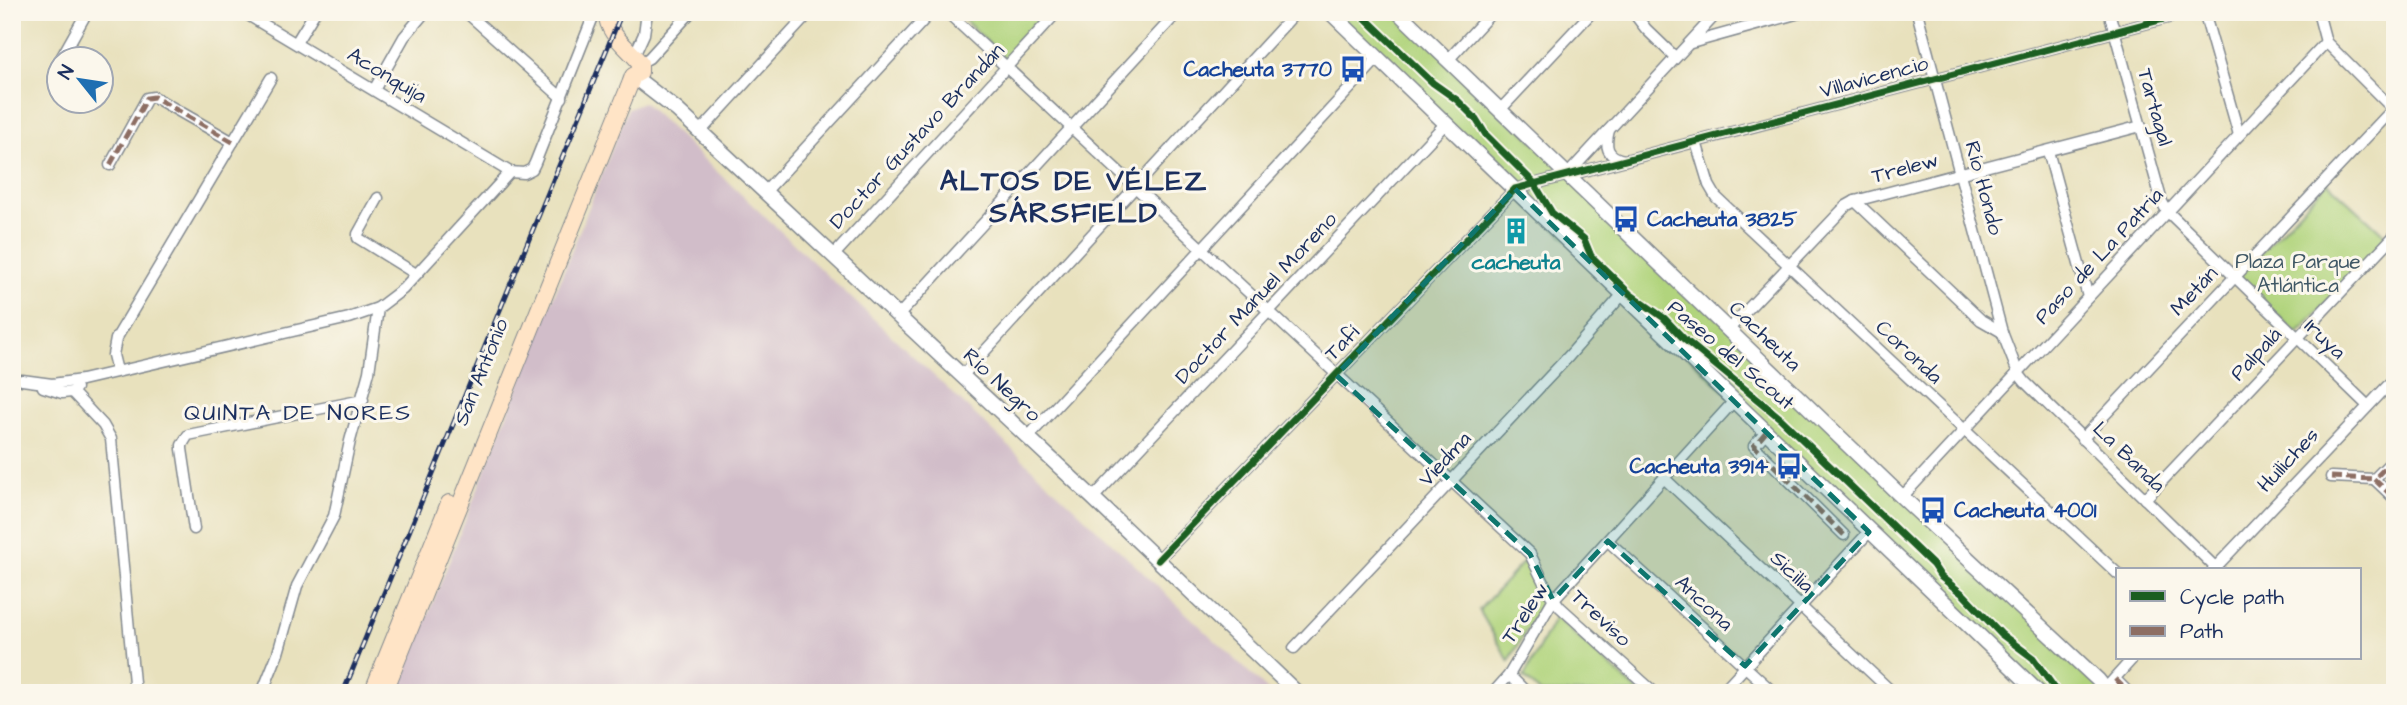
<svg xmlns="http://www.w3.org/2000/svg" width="2407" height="705" viewBox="0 0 2407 705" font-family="'Architects Daughter',sans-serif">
<rect width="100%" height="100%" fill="#fbf7ec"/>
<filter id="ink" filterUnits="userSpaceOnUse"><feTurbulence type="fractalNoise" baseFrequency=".0143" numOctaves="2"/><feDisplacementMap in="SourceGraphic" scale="14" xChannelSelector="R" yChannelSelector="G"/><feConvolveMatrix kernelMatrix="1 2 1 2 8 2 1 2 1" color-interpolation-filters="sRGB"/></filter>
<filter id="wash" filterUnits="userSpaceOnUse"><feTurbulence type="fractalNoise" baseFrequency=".00686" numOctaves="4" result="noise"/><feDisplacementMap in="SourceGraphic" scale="28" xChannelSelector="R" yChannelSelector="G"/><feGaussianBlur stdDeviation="1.57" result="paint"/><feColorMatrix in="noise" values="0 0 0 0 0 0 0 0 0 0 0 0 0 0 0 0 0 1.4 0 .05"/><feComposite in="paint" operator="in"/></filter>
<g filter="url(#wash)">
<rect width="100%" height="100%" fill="#e8e1bd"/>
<path fill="#d1bdc9" d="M643,102l628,591h-874l231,-585z"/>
<g fill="#b1d47d" stroke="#66826e" stroke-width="2">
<path d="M956,12h95l-45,48z"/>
<path d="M1330,12h68l700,668 3,13h-62z"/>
<path d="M2327,182l61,56 -91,96 -59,-57z"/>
<path d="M1526,559l17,42 -34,60 -30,-51z"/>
<path d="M1555,617l85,76h-99l-17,-16z"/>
</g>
</g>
<g filter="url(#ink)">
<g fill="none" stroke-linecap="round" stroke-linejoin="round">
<g stroke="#82888e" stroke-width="13">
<g id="minor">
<path d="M243,12l267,160 14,1 8,-4 3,-6 60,-151"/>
<path d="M466,12l96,86"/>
<path d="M947,12l583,542 18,37 12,16 95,86"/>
<path d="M1633,12l13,17 29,28"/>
<path d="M1917,12l85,320 16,41 7,9 191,186"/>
<path d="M2109,12l53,190 5,9 201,195"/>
<path d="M2204,12l35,123"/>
<path d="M2318,12l8,30 69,69"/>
<path d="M296,43l19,-31"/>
<path d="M1691,43l112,-31"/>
<path d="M634,56l10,-22 3,-22"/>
<path d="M60,60l27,-48"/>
<path d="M1448,60l44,-48"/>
<path d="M640,63l9,-5 42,-46"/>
<path d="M374,90l30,-53 21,-25"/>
<path d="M1500,110l92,-98"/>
<path d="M1609,130c-4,16 -3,27 16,30"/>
<path d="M700,132l110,-120"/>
<path d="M1696,142l13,43 7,12 402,377"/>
<path d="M2048,151l40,146"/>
<path d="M110,165l37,-67 7,-1 79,45"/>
<path d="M1567,175l151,-163"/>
<path d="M765,192l166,-180"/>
<path d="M378,198l-20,36v4l58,36"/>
<path d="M1855,201l126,119 21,12"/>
<path d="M833,256l224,-244"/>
<path d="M898,316l280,-304"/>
<path d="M1728,330l118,-124 9,-5 286,-75"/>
<path d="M117,371l-4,-16 3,-16 155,-261"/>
<path d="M962,376l334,-364"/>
<path d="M22,380l30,4 30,-4 267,-62 29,-10 25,-19 107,-117"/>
<path d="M43,387l19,6 10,-1 4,-4"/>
<path d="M72,392l31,33 8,14 24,254"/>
<path d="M1766,432l-12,14 90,89"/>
<path d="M1028,437l350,-379"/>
<path d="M2082,439l311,-330"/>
<path d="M2395,458l-21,21 21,20"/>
<path d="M2331,477l43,2"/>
<path d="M1665,479l228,214"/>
<path d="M1902,497l424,-455"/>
<path d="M1093,498l353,-375"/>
<path d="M2145,499l250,-264"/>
<path d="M194,529l-12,-80v-4l6,-10 175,-35"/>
<path d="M1608,541l166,152"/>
<path d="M1158,560l357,-371 675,-177"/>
<path d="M2213,570l182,-192"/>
<path d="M1294,648l275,-292 53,-61"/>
<path d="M1509,675l18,18"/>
<path d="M2115,679l14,14"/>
<path d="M262,693l16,-40 19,-67 37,-70 16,-75 19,-69 9,-64"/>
<path d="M1493,693l16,-18 44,-75 181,-199"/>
<path d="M1721,693l148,-161"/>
<path d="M2106,693l-1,-4 28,-31"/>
</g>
</g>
<g stroke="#82888e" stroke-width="17">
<g id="tertiary">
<path d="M1330,12c236,227 472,455 709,681"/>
<path d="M1398,12l504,485 196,183 7,9 -4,4"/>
<path d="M633,76l44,34 88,82 328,306 204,195"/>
</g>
</g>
<g stroke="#82888e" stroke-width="18">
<g id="secondary">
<path d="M372,693l77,-190"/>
<path d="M384,693l246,-609 3,-8 7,-4v-9c-13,-17 -32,-27 -34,-51"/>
</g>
</g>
<use href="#minor" stroke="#fff" stroke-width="10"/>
<use href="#tertiary" stroke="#fff" stroke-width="14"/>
<use href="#secondary" stroke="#ffe4c6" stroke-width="16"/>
<g stroke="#1b2f5e" stroke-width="5">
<path id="rail" d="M343,693l279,-681"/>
</g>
<use href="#rail" stroke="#fbf7ec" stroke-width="2.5" stroke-dasharray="8" stroke-linecap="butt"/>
<g stroke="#8d6e63" stroke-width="5" stroke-dasharray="10 5" stroke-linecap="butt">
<path d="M110,165l37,-67 7,-1 79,45"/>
<path d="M1766,432l-12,14 90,89"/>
<path d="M2395,458l-21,21 21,20"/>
<path d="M2331,477l43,2"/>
<path d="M2115,679l14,14"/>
</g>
<g stroke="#fbf7ec" stroke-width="11">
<g id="cycleway">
<path d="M1359,12l74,71 24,17 19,19 10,16 48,48 18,30 32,26 7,17 39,38 34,24 20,21 96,79 153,147 8,12 23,18 37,39 32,24 25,35"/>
<path d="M1158,560l357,-371 675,-177"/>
</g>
</g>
<use href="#cycleway" stroke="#1b5e20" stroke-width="7"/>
</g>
</g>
<path fill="#0f766e" fill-opacity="0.2" stroke="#0f766e" stroke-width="5" stroke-dasharray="14 9" stroke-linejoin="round" d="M1515,189l354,343 -124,134 -137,-125 -55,59 -23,-46 -194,-179z"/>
<defs>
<g id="bus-bare" transform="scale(2.1)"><path d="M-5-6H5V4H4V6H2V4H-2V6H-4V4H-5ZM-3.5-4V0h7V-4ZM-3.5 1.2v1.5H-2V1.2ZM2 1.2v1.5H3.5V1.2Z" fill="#1a4fb4" stroke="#fbf7ec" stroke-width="2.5" paint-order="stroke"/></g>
<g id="building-bare" transform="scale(2.1)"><path d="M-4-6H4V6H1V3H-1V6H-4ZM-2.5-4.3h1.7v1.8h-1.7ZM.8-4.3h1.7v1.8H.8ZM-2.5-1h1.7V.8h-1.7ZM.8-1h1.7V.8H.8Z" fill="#0f9aa8" stroke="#fbf7ec" stroke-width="2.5" paint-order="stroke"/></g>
</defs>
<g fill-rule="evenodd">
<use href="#bus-bare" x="1353" y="69"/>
<use href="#bus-bare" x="1626" y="219"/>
<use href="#building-bare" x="1516" y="231"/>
<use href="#bus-bare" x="1789" y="466"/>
<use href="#bus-bare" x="1933" y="510"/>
</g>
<g text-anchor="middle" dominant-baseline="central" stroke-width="6" stroke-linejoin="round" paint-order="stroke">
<g font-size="21" font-weight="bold" fill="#164399" stroke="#fbf7ec" text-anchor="end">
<text x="1332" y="69">Cacheuta 3770</text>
<text x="1647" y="219" text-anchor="start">Cacheuta 3825</text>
<text x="1768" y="466">Cacheuta 3914</text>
<text x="1954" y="510" text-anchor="start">Cacheuta 4001</text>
</g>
<g font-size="21" fill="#1b2f5e" stroke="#fbf7ec">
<text transform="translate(387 75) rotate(31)">Aconquija</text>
<text transform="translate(1874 77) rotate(-15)">Villavicencio</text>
<text transform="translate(2155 107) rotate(74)">Tartagal</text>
<text transform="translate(917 136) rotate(-47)">Doctor Gustavo Brandán</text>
<text transform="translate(1905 168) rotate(-15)">Trelew</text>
<text transform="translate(1984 188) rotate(75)">Río Hondo</text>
<text transform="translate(2099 256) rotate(-47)">Paso de La Patria</text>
<text transform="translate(2194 291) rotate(-47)">Metán</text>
<text transform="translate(1256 298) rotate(-47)">Doctor Manuel Moreno</text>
<text transform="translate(1765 336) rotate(44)">Cacheuta</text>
<text transform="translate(2325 339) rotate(44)">Iruya</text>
<text transform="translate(1342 343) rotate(-46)">Tafí</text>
<text transform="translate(1909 352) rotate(43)">Coronda</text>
<text transform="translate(2256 354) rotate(-47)">Palpalá</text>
<text transform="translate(1731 355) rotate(40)">Paseo del Scout</text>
<text transform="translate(481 372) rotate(-68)">San Antonio</text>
<text transform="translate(1002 385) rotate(43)">Río Negro</text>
<text transform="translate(2129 457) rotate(44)">La Banda</text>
<text transform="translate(1445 459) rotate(-47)">Viedma</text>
<text transform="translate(2288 460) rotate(-47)">Huiliches</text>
<text transform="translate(1792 572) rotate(43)">Sicilia</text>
<text transform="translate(1704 603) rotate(43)">Ancona</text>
<text transform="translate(1525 613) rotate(-57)">Trelew</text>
<text transform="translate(1601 618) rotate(43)">Treviso</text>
</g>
<g font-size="21" fill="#405866" stroke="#fbf7ec">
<text x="2298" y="261">Plaza Parque<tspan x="2298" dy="24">Atlántica</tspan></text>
</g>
<g font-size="21" font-weight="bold" fill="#0d838f" stroke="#fbf7ec">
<text x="1516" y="262">cacheuta</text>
</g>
<g font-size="23" letter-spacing="2" fill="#1b2f5e" stroke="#fbf7ec">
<text x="298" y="413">QUINTA DE NORES</text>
</g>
<g font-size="28" font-weight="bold" letter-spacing="2" fill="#1b2f5e" stroke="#fbf7ec">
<text x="1074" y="181">ALTOS DE VÉLEZ<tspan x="1074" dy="32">SÁRSFIELD</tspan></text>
</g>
</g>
<rect width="2407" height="705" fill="none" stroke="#fbf7ec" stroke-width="42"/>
<rect x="2116" y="568" width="245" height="91" fill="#fbf7ec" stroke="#a1a7b3" stroke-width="2"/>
<rect x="2130" y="591" width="35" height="10" fill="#1b5e20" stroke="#a1a7b3" stroke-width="2"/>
<text x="2180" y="604" font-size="21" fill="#1b2f5e">Cycle path</text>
<rect x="2130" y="626" width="35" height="10" fill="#8d6e63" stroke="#a1a7b3" stroke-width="2"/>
<text x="2180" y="638" font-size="21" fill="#1b2f5e">Path</text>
<g transform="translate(80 80) rotate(300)"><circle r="33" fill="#fbf7ec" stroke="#a1a7b3" stroke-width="2"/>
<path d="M0-5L12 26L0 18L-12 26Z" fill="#1f6fb2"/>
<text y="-10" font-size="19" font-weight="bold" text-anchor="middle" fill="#1b2f5e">N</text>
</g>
</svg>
